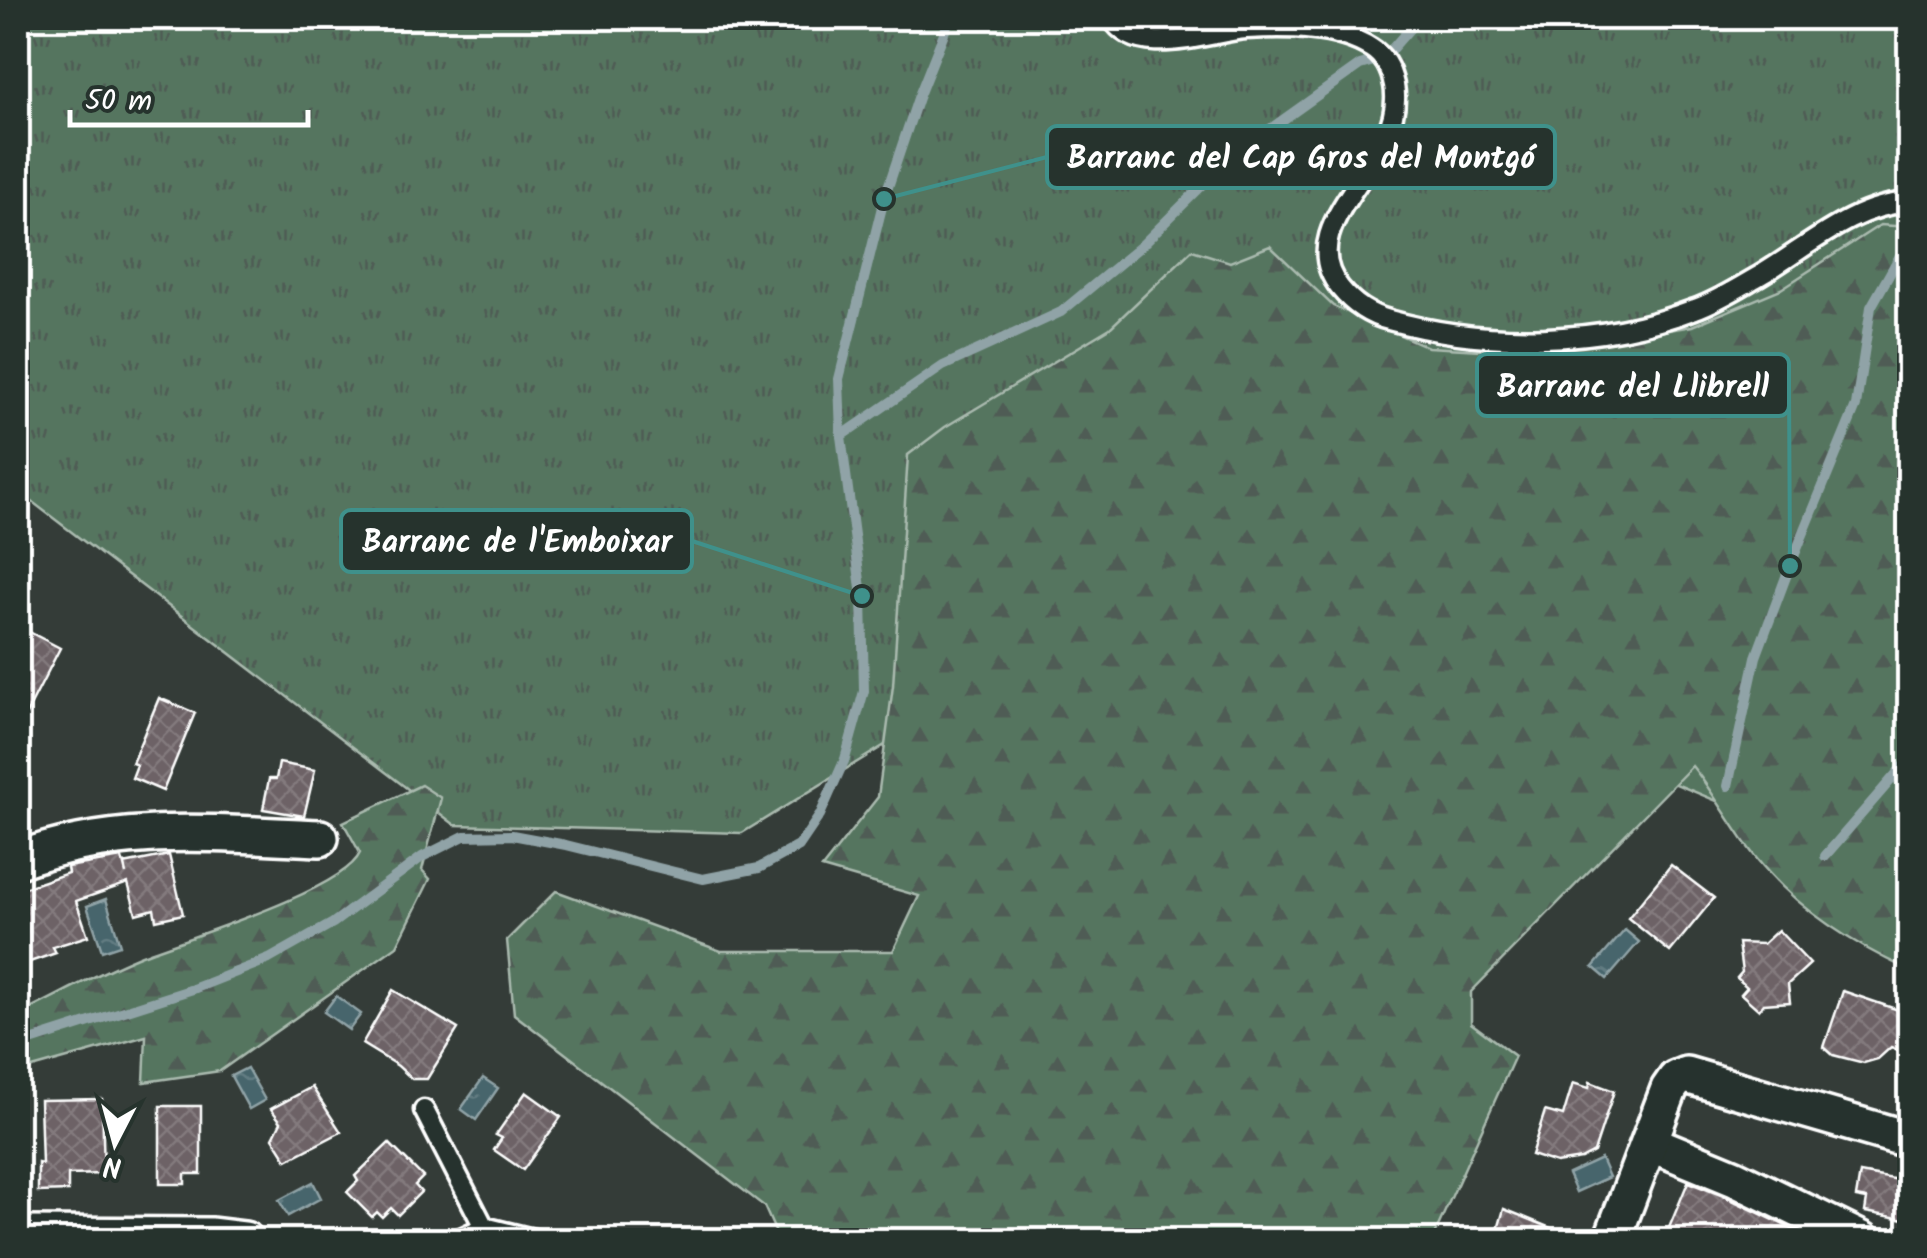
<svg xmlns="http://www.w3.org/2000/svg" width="1927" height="1258" viewBox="0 0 1927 1258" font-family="Kalam,sans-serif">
<defs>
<pattern id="grass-tufts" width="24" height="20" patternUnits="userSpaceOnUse" patternTransform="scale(2.5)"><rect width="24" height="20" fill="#54755f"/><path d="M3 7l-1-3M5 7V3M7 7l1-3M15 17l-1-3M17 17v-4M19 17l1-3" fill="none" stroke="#4f5c54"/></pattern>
<pattern id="forest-firs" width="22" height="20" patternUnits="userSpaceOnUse" patternTransform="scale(2.5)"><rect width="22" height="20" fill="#54755f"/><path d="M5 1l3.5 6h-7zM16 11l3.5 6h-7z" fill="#4f5c54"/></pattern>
<pattern id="water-ripples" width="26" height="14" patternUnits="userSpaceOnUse" patternTransform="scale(2.5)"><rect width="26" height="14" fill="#46656c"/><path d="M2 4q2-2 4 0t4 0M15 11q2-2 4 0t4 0" fill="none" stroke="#627c82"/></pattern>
<pattern id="building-cross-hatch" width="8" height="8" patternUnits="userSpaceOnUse" patternTransform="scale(2.5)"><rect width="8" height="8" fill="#6d6266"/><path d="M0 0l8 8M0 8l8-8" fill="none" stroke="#837a7d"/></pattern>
</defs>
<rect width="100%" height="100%" fill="#343c38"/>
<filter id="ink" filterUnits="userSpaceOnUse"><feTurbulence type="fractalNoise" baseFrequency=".01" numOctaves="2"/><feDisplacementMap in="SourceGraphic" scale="20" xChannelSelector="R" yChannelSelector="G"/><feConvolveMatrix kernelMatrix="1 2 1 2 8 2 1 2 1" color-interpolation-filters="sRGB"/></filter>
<g filter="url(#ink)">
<path fill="url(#grass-tufts)" stroke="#aabaaf" stroke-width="2.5" d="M18,18h1891v863l-743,-309 -424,261 -287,-8 -437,-334z"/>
<g fill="url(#forest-firs)" stroke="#aabaaf" stroke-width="2.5">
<path d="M1880,225l29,2v743c-50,-23 -103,-56 -140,-97 -30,-32 -50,-74 -77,-107l-221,226v31l44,33 -83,184h-653l-15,-34 -250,-192 -7,-74 49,-49 165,60h172l26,-55 -97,-28 56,-71 15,-111 15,-231 37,-28 165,-99 82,-78 38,12 40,-16 63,60 95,41 108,6 156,-27 89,-37z"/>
<path d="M421,785l20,13 -19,72 8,9 -33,67 -177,125 -76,11 2,-46 -128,36v-57c39,-19 78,-41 119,-58 43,-17 207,-66 223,-104l-17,-31z"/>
</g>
<g fill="url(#water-ripples)" stroke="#90a3a7" stroke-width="2.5">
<path d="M106,899l14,46 -18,6 -15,-45z"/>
<path d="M1625,930l14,12 -32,37 -14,-12z"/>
<path d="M336,996l25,18 -12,16 -25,-18z"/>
<path d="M247,1068l18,32 -16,9 -18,-33z"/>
<path d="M483,1078l15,10 -22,32 -15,-11z"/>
<path d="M1601,1159l8,18 -33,15 -8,-18z"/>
<path d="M313,1182l8,16 -33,18 -9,-16z"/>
</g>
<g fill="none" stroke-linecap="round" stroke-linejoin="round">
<g stroke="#90a3a7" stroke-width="10">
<path d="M841,436l-2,-57 45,-180 34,-101 32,-80"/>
<path d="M1728,786l28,-129 34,-91 66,-160 15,-99 39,-69"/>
<path d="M1825,856l85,-98"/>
<path d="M18,1045l175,-56 76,-30 64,-36 89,-66 42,-21 48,-1 54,10 137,34 56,-11 40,-22 21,-31 25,-56 19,-68 -2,-95 -21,-160 102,-70 118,-54 80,-66 91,-90 128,-91 24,-7 35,-40"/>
</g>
</g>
<g fill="url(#building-cross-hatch)" stroke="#fff" stroke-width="2.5">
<path d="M18,626l42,22 -42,82z"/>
<path d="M159,698l36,15 -32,78 -31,-13 5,-13 -5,-2z"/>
<path d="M279,763l36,7 -11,46 -41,-7 6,-30h7z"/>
<path d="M169,855l14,59 -27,6 -2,-11 -18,5 -8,-31 -52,18 12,35 -35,11 3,6 -38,13v-76l50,-17 -1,-6 55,-9 4,16 -2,-10z"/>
<path d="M1671,865l43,33 -44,54 -42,-34z"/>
<path d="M1778,930l32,34 -22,20 2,18 -26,2 -5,6 -18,-16 6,-7 -10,-9 5,-6 -4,-29 25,1z"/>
<path d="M393,990l65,39 -31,50h-15l-14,-13 -36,-22z"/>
<path d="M1843,991l67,23v22l-6,17 -13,-6 -13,12 -14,4 -31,-8 -9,-8z"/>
<path d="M1590,1082l24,9 -20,61 -13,7 -25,4 -25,-8 14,-44 18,5 10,-33 16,5z"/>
<path d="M312,1087l29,45 -54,28 -14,-22 8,-16 -10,-13z"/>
<path d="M526,1092l35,25 -38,53 -29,-20 8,-12 -6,-3z"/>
<path d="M102,1099l2,75 -36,1v16l-30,1v-29l4,1 -2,-64z"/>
<path d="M160,1106h41v68h-16v10h-25z"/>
<path d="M389,1143l34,34 -8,8 6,7 -23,23 -7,-7 -9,9 -5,-5 -5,5 -25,-25 11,-11 -3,-5z"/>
<path d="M1860,1173l50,9v38l-45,-8 2,-13 -11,-2z"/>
<path d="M1688,1182l38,15 89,43h-151z"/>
<path d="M1504,1209l74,30v1h-83z"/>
</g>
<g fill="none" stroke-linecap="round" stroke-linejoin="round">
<g stroke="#fff" stroke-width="25">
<g id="lane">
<path d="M1112,18c24,43 96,14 134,11 40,-2 90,-3 125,19 13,8 20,22 23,37 14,77 -107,138 -54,203 13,16 29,27 49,32 97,27 212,25 306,-11 23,-8 46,-23 67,-35 47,-28 91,-69 148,-72"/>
<path d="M424,1110l60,117 53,13"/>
<path d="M457,1240l27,-13"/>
</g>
</g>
<g stroke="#fff" stroke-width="42">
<g id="street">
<path d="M18,860c97,-37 200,-26 302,-22"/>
<path d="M1650,1143l85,35 127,62"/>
<path d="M18,1235l194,1 33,4"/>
<path d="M1612,1240l57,-151 7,-10 10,-4 224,65"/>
</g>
</g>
<use href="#lane" stroke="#26332d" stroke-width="18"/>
<use href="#street" stroke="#26332d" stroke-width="35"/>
</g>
</g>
<path fill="none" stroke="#3f918b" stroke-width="4" d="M884 199L1047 157M1790 566L1789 385M862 596L692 541"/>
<g fill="#3f918b" stroke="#26332d" stroke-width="4">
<circle cx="884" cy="199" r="10"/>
<circle cx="1790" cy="566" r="10"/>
<circle cx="862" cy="596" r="10"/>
</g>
<g fill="#26332d" stroke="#3f918b" stroke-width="4">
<rect x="1047" y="126" width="508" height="62" rx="10"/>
<rect x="1477" y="354" width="312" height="62" rx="10"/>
<rect x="341" y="510" width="351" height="62" rx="10"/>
</g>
<g font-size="32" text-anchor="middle" font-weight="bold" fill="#fff">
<text x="1301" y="168">Barranc del Cap Gros del Montgó</text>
<text x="1633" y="397">Barranc del Llibrell</text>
<text x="517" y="552">Barranc de l'Emboixar</text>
</g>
<rect width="1927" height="1258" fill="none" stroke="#26332d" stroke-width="60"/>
<rect x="30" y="30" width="1867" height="1198" fill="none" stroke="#fff" stroke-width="4" filter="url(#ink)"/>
<g transform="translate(115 1143) rotate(186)" stroke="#26332d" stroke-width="8" paint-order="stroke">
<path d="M0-8L18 38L0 25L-18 38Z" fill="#ffffff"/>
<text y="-15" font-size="28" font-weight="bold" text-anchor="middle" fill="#ffffff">N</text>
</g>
<path d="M70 110v15h238v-15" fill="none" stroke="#ffffff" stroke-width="5"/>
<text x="85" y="110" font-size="30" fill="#ffffff" stroke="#26332d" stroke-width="8" paint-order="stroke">50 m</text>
</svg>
